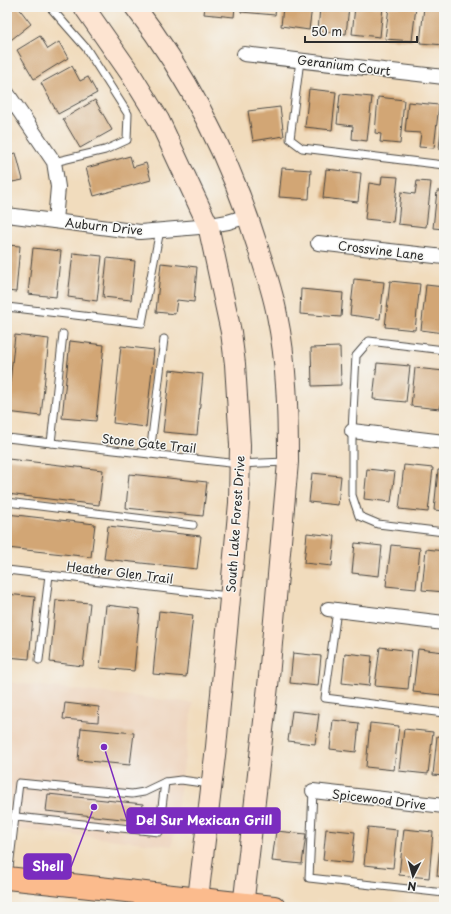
<svg xmlns="http://www.w3.org/2000/svg" width="451" height="914" viewBox="0 0 451 914" font-family="'Playpen Sans',sans-serif">
<rect width="100%" height="100%" fill="#f6f6f2"/>
<filter id="ink" filterUnits="userSpaceOnUse"><feTurbulence type="fractalNoise" baseFrequency=".025" numOctaves="2"/><feDisplacementMap in="SourceGraphic" scale="8" xChannelSelector="R" yChannelSelector="G"/><feConvolveMatrix kernelMatrix="1 2 1 2 8 2 1 2 1" color-interpolation-filters="sRGB"/></filter>
<filter id="wash" filterUnits="userSpaceOnUse"><feTurbulence type="fractalNoise" baseFrequency=".012" numOctaves="4" result="noise"/><feDisplacementMap in="SourceGraphic" scale="16" xChannelSelector="R" yChannelSelector="G"/><feGaussianBlur stdDeviation="0.9" result="paint"/><feColorMatrix in="noise" values="0 0 0 0 0 0 0 0 0 0 0 0 0 0 0 0 0 1.4 0 .05"/><feComposite in="paint" operator="in"/></filter>
<g filter="url(#wash)">
<rect width="100%" height="100%" fill="#f1dcbd"/>
<path fill="#edd2ba" d="M7,682l186,21 -21,143 -165,-18z"/>
<g id="blocks">
<g fill="#d2a674">
<path d="M7,7h11l13,17 -24,19z"/>
<path d="M205,7h30l-1,10 -30,-3z"/>
<path d="M241,7h35l-1,8 -34,-3z"/>
<path d="M283,7h29l-3,23 -28,-4z"/>
<path d="M320,7h29l-3,27 -28,-3z"/>
<path d="M355,7h28l-3,30 -28,-3z"/>
<path d="M389,7h27l-4,34 -27,-2z"/>
<path d="M424,7h20v38l-24,-2z"/>
<path d="M40,36l8,13 11,-7 9,16 -34,21 -17,-29z"/>
<path d="M72,66l8,15 8,-4 9,16 -39,21 -17,-31z"/>
<path d="M309,89l27,3 -4,38 -27,-3z"/>
<path d="M340,94l32,3 -5,44 -15,-2 1,-13 -16,-2z"/>
<path d="M378,97l26,3 -4,44 -20,-2 1,-8 -6,-1z"/>
<path d="M95,100l17,30 -32,18 -17,-29z"/>
<path d="M408,102l31,3 -5,43 -15,-1 2,-14 -16,-1z"/>
<path d="M280,107l4,29 -31,5 -5,-30z"/>
<path d="M443,108h1v42l-5,-1z"/>
<path d="M16,153l7,27 -16,3v-28z"/>
<path d="M130,156l3,11 13,-4 5,17 -57,16 -8,-28z"/>
<path d="M282,168l29,2 -2,29 -30,-2z"/>
<path d="M326,169l35,4 -3,29 -35,-4z"/>
<path d="M382,176l16,1 -5,45 -28,-3 4,-36 12,2z"/>
<path d="M417,181l14,1 -5,45 -28,-3 3,-32 14,2z"/>
<path d="M437,191h7v38l-11,-1z"/>
<path d="M7,245l13,1 -4,46 -9,-1z"/>
<path d="M33,248l28,3 -5,46 -28,-3z"/>
<path d="M73,253l29,3 -5,45 -29,-4z"/>
<path d="M107,258l28,3 -4,39 -28,-3z"/>
<path d="M161,263l36,4 -3,35 -17,-2 -2,14 -19,-2z"/>
<path d="M354,279l30,3 -4,37 -30,-4z"/>
<path d="M390,281l30,3 -5,46 -30,-3z"/>
<path d="M426,285l18,2v46l-23,-3z"/>
<path d="M301,289l42,4 -2,24 -41,-3z"/>
<path d="M15,335l34,4 -8,77 -34,-4z"/>
<path d="M70,341l34,4 -8,76 -34,-3z"/>
<path d="M121,346l33,4 -8,77 -33,-4z"/>
<path d="M340,347l1,38 -29,1 -1,-38z"/>
<path d="M377,363l33,3 -4,36 -33,-3z"/>
<path d="M415,368l29,3 -4,38 -29,-3z"/>
<path d="M170,370l33,4 -6,61 -34,-3z"/>
<path d="M8,459l95,11 -4,35 -92,-11z"/>
<path d="M404,465l29,3 -5,44 -29,-3z"/>
<path d="M367,469l28,3 -4,30 -27,-3z"/>
<path d="M438,470h6v41l-10,-1z"/>
<path d="M312,473l29,3 -3,29 -29,-3z"/>
<path d="M129,474l78,8 -4,34 -77,-8z"/>
<path d="M7,514l88,10 -4,33 -84,-9z"/>
<path d="M108,526l93,10 -4,33 -93,-10z"/>
<path d="M307,533l28,3 -3,30 -28,-3z"/>
<path d="M355,543l27,3 -3,30 -27,-3z"/>
<path d="M391,545l29,3 -4,41 -30,-3z"/>
<path d="M426,549l18,2v41l-22,-2z"/>
<path d="M7,594l28,3 -6,62 -22,-2z"/>
<path d="M56,600l34,3 -7,63 -33,-4z"/>
<path d="M106,605l34,4 -6,62 -34,-3z"/>
<path d="M159,611l34,4 -7,62 -33,-3z"/>
<path d="M380,647l32,4 -4,38 -33,-3z"/>
<path d="M418,649l26,3 -3,43 -28,-3z"/>
<path d="M293,653l28,3 -3,30 -28,-3z"/>
<path d="M345,653l27,3 -3,30 -27,-3z"/>
<path d="M65,703l34,4 -1,15 -35,-3z"/>
<path d="M292,711l27,3 -4,30 -27,-3z"/>
<path d="M333,720l26,3 -3,29 -26,-3z"/>
<path d="M370,723l29,3 -5,44 -28,-3z"/>
<path d="M81,728l53,5 -4,32 -52,-5z"/>
<path d="M404,729l29,3 -5,42 -29,-3z"/>
<path d="M437,736l7,1v39l-11,-1z"/>
<path d="M48,794l95,10 -2,17 -95,-10z"/>
<path d="M368,827l29,3 -4,38 -29,-3z"/>
<path d="M326,829l29,3 -3,31 -29,-3z"/>
<path d="M404,829l29,3 -4,46 -30,-3z"/>
<path d="M276,831l30,3 -4,30 -30,-3z"/>
<path d="M441,835h3v42l-7,-1z"/>
</g>
</g>
</g>
<g filter="url(#ink)">
<use href="#blocks" fill-opacity="0" stroke="#494641" stroke-width="1"/>
<g fill="none" stroke-linecap="round" stroke-linejoin="round">
<g stroke="#494641" stroke-width="9">
<g id="service">
<path d="M50,7l36,41 42,66 -1,26 -22,10 -51,12"/>
<path d="M300,60l-10,79 12,9 142,17"/>
<path d="M7,307l135,16 18,-93"/>
<path d="M444,350l-75,-9 -13,15 -4,75v64l7,21 19,8 66,8"/>
<path d="M7,438l232,26 47,-2"/>
<path d="M51,443l12,-109"/>
<path d="M150,454l14,-115"/>
<path d="M7,502l186,23"/>
<path d="M7,570l221,26"/>
<path d="M337,610l-12,88 119,15"/>
<path d="M39,660l10,-85"/>
<path d="M313,791l-4,87 135,15"/>
<path d="M7,816l152,16 6,-50"/>
<path d="M8,876l11,-93 113,11 12,-2 21,-10 16,-2 29,4"/>
</g>
</g>
<g stroke="#494641" stroke-width="16">
<g id="minor">
<path d="M244,54l200,23"/>
<path d="M7,93l47,69 4,25 -3,34"/>
<path d="M7,215l133,17 59,-5 29,-5 20,-6"/>
<path d="M318,243l126,14"/>
<path d="M352,431l92,11"/>
<path d="M328,609l116,14"/>
<path d="M313,791l131,15"/>
</g>
</g>
<g stroke="#494641" stroke-width="22">
<g id="secondary">
<path d="M84,7l46,66 29,47 49,105 23,107 4,32 5,81 -1,58 -23,244 -19,160"/>
<path d="M135,7c56,73 97,156 124,244 7,21 14,42 18,64 10,48 11,99 11,147l-19,215 -26,230"/>
</g>
</g>
<g stroke="#494641" stroke-width="24">
<path id="primary" d="M7,878l267,29"/>
</g>
<use href="#service" stroke="#fff" stroke-width="7"/>
<use href="#minor" stroke="#fff" stroke-width="14"/>
<use href="#secondary" stroke="#fde4d1" stroke-width="20"/>
<use href="#primary" stroke="#fbbb8d" stroke-width="22"/>
</g>
</g>
<g text-anchor="middle" dominant-baseline="central" stroke-width="3" stroke-linejoin="round" paint-order="stroke">
<g font-size="12" fill="#2b2b2b" stroke="#f6f6f2">
<text transform="translate(344 65) rotate(7)">Geranium Court</text>
<text transform="translate(104 226) rotate(6)">Auburn Drive</text>
<text transform="translate(381 250) rotate(7)">Crossvine Lane</text>
<text transform="translate(149 443) rotate(6)">Stone Gate Trail</text>
<text transform="translate(235 524) rotate(-86)">South Lake Forest Drive</text>
<text transform="translate(120 572) rotate(7)">Heather Glen Trail</text>
<text transform="translate(379 799) rotate(7)">Spicewood Drive</text>
</g>
</g>
<path fill="none" stroke="#7b2cbf" stroke-width="1.5" d="M104 747L127 820M94 807L71 867"/>
<g fill="#7b2cbf" stroke="#f6f6f2" stroke-width="1.5">
<circle cx="104" cy="747" r="4"/>
<circle cx="94" cy="807" r="4"/>
</g>
<g fill="#7b2cbf" stroke="#7b2cbf" stroke-width="1.5">
<rect x="127" y="808" width="153" height="25" rx="4"/>
<rect x="24" y="854" width="47" height="25" rx="4"/>
</g>
<g font-size="13" text-anchor="middle" font-weight="bold" fill="#fff">
<text x="204" y="825">Del Sur Mexican Grill</text>
<text x="48" y="871">Shell</text>
</g>
<rect width="451" height="914" fill="none" stroke="#f6f6f2" stroke-width="24"/>
<g transform="translate(413 876) rotate(186)" stroke="#f6f6f2" stroke-width="3" paint-order="stroke">
<path d="M0-3L7 15L0 10L-7 15Z" fill="#2b2b2b"/>
<text y="-6" font-size="11" font-weight="bold" text-anchor="middle" fill="#2b2b2b">N</text>
</g>
<path d="M305 36v6h112v-6" fill="none" stroke="#2b2b2b" stroke-width="2"/>
<text x="311" y="36" font-size="12" fill="#2b2b2b" stroke="#f6f6f2" stroke-width="3" paint-order="stroke">50 m</text>
</svg>
